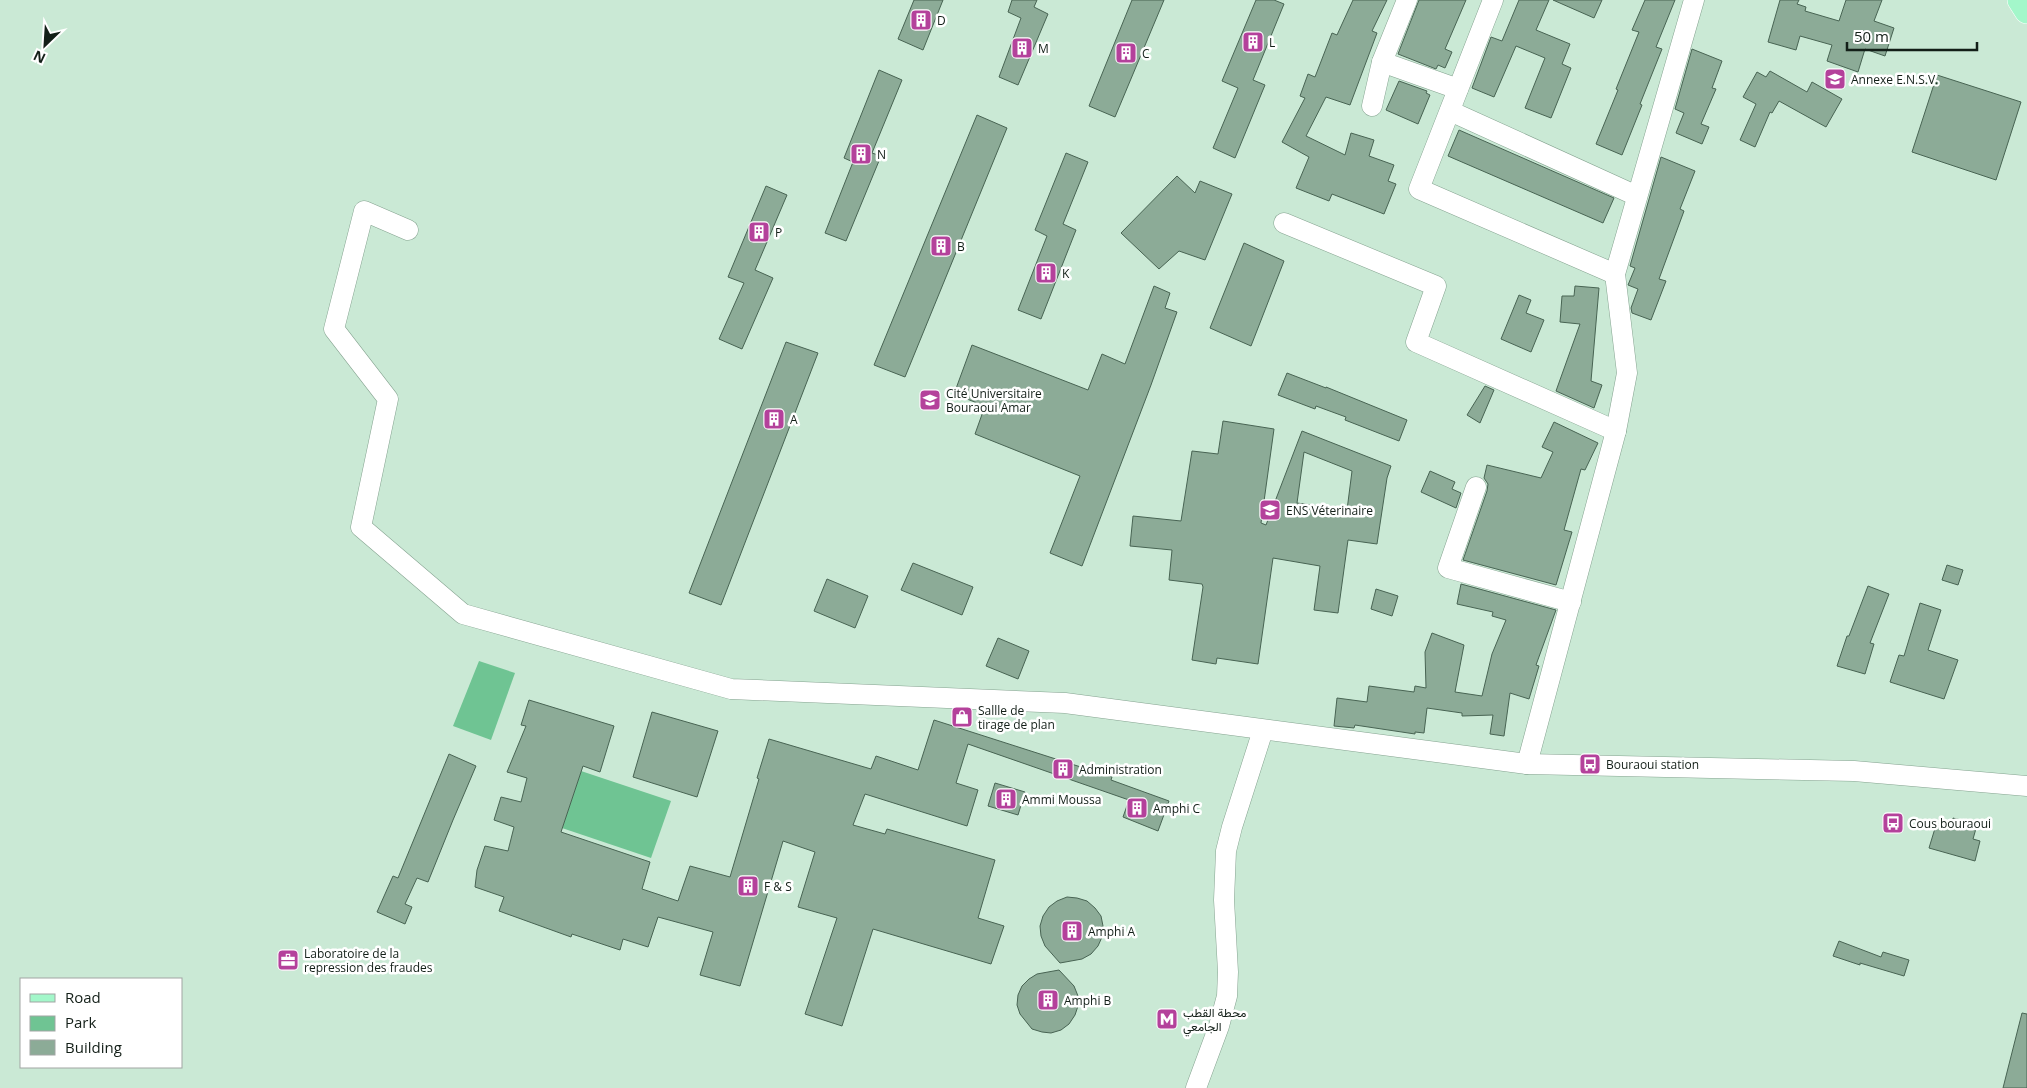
<svg xmlns="http://www.w3.org/2000/svg" width="2027" height="1088" viewBox="0 0 2027 1088" font-family="'Open Sans',Vazirmatn,sans-serif">
<rect width="100%" height="100%" fill="#cae9d5"/>
<g fill="#6fc493">
<path d="M479,661l36,12 -24,67 -38,-14z"/>
<path d="M581,771l90,30 -20,57 -89,-30z"/>
</g>
<g fill="#8cab97" stroke="#486453" fill-rule="evenodd">
<path d="M914,0h29l-20,50 -25,-11z"/>
<path d="M1012,0h25l-3,7 14,7 -30,71 -19,-8 22,-59 -13,-6z"/>
<path d="M1132,0h32l-49,117 -26,-11z"/>
<path d="M1256,0h18l10,4 -31,76 12,5 -30,73 -22,-10 25,-60 -16,-7z"/>
<path d="M1353,0h34l-15,31 5,2 -27,72 -24,-8 -20,39 39,19 6,-22 23,7 -5,16 25,9 -6,16 8,3 -12,30 -52,-20 -3,7 -33,-13 13,-31 -27,-15 23,-44 -5,-2 8,-22 7,3 17,-44 5,2z"/>
<path d="M1419,0h47l-21,49 7,3 -7,16 -7,-3 -2,4 -38,-15z"/>
<path d="M1519,0h30l-13,30 34,14 -8,20 9,4 -20,50 -26,-10 20,-50 -29,-12 -22,51 -22,-9 19,-51 11,4z"/>
<path d="M1553,0h49l-8,18z"/>
<path d="M1645,0h30l-19,47 6,2 -22,55 2,1 -20,50 -26,-11 22,-54 -2,-1 23,-57 -7,-2z"/>
<path d="M1780,0h19l-2,4 9,3 -1,4 34,10 7,-21h36l-8,21 20,7 -9,28 -20,-7 -7,23 -31,-11 5,-16 -32,-9 -4,14 -28,-8z"/>
<path d="M1692,49l30,12 -10,27 4,1 -15,35 8,3 -7,17 -26,-11 8,-20 -9,-4z"/>
<path d="M879,70l23,10 -30,73 9,3 -35,85 -21,-8 28,-71 -9,-4z"/>
<path d="M1770,71l37,21 5,-10 30,17 -16,28 -47,-26 -7,12 -2,-1 -15,35 -15,-7 16,-36 -13,-7 14,-25 9,5z"/>
<path d="M1937,75l84,27 -25,78 -84,-28z"/>
<path d="M1399,81l28,10 -1,2 4,2 -12,29 -32,-14z"/>
<path d="M977,115l30,13 -102,249 -31,-12z"/>
<path d="M1459,130l155,68 -11,25 -155,-67z"/>
<path d="M1066,153l22,9 -25,62 13,6 -35,89 -23,-9 29,-74 -12,-6z"/>
<path d="M1661,157l34,14 -15,38 4,2 -25,68 7,2 -15,39 -19,-7 -1,-5 7,-19 -10,-4 7,-17 -5,-2z"/>
<path d="M1177,176l18,17 5,-12 32,13 -27,66 -26,-9 -20,18 -38,-36z"/>
<path d="M766,186l21,9 -32,75 18,8 -31,71 -23,-10 25,-56 -16,-6z"/>
<path d="M1244,243l40,18 -33,85 -41,-18z"/>
<path d="M1154,286l16,7 -5,15 12,4 -26,73 -69,181 -32,-13 30,-77 -105,-42 10,-28 -31,-12 18,-49 116,45 14,-36 23,10z"/>
<path d="M1575,286l24,2 -8,93 11,4 -8,23 -38,-17 24,-67 -20,-2 2,-26h12z"/>
<path d="M1519,295l12,5 -5,13 18,7 -13,32 -30,-13z"/>
<path d="M786,342l32,11 -97,252 -32,-12z"/>
<path d="M1287,373l39,15v-1l81,33 -8,21 -54,-21 1,-3 -30,-11 -1,3 -37,-14z"/>
<path d="M1485,386l9,4 -14,33 -13,-8z"/>
<path d="M1223,421l51,8 -13,94 5,2 36,-94 89,35 -4,12 -10,66 -29,-4 -10,73 -24,-3 6,-44 -47,-8 -15,106 -41,-6 -1,6 -24,-4 11,-73 -1,-3 -33,-4 3,-30 -42,-4 3,-30 48,5 11,-70 26,3zM1304,452l48,19 -5,39 -50,-7z"/>
<path d="M1554,422l44,21 -13,27 -4,-1 -17,61 8,2 -16,53 -93,-25 24,-69 1,-7 -4,-6 3,-13 54,13 12,-26 -11,-5z"/>
<path d="M1430,471l25,11 -3,7 9,4 -5,15 -35,-16z"/>
<path d="M913,563l60,24 -11,28 -61,-25z"/>
<path d="M1947,565l16,5 -5,15 -16,-5z"/>
<path d="M827,579l41,17 -13,32 -41,-17z"/>
<path d="M1461,584l95,26 -20,55 3,1 -10,33 -19,-6 -6,43 -14,-2 3,-19 -31,1v-3l-35,-5 -3,25 -9,-1v2l-60,-9 -1,3 -20,-2 3,-28 30,4 2,-16 45,6 1,-6 11,2 -1,-36 7,-19 32,12 -9,47 27,4 10,-42 14,-34 -14,-4 1,-4 -36,-8z"/>
<path d="M1868,586l21,8 -19,49 4,1 -9,30 -28,-8 10,-30h2z"/>
<path d="M1376,589l22,7 -6,20 -21,-7z"/>
<path d="M1920,603l21,7 -13,40 30,10 -14,39 -54,-17 9,-27 5,1z"/>
<path d="M998,638l31,13 -11,28 -32,-13z"/>
<path d="M529,700l85,26 -14,46 -17,-6 -22,66 89,30 -8,27 36,12 12,-35 40,11 29,-98 -2,-1 12,-39 102,30 5,-13 42,14 16,-50 178,57 -1,3 58,21 -11,30 -35,-14 6,-17 -161,-56 -12,39 22,7 -11,36 -102,-32 -12,31 32,9 2,-5 108,31 -17,58 26,8 -13,38 -118,-35 -31,97 -37,-12 32,-96 -39,-11 17,-55 -32,-11 -43,145 -40,-11 13,-43 -55,-15 -10,30 -25,-8 -3,11 -48,-16 -1,3 -72,-26 5,-14 -29,-10 2,-17 8,-24 23,5 6,-24 -20,-7 7,-23 20,5 6,-24 -20,-6 19,-46 -5,-1z"/>
<path d="M652,712l66,19 -21,66 -64,-20z"/>
<path d="M449,754l27,12 -23,54 -25,62 -11,-4 -12,26 7,3 -7,17 -28,-12 16,-36 5,2z"/>
<path d="M995,783l30,9 -7,23 -30,-9z"/>
<path d="M1953,818l24,7 -4,14 7,2 -5,20 -46,-13 7,-23 14,3z"/>
<path d="M1067,897l10,1 10,3 8,7 6,8 2,10 -1,11 -4,9 -7,8 -9,5 -22,4 -15,-17 -4,-10 -1,-10 3,-10 6,-9 8,-6z"/>
<path d="M1839,941l42,16 2,-5 26,8 -5,16 -44,-13v2l-27,-9z"/>
<path d="M1059,970l15,16 4,10v10l-3,9 -6,9 -8,6 -10,3 -9,-1 -10,-3 -12,-15 -3,-9 1,-10 4,-9 7,-7 8,-5z"/>
<path d="M2022,1013l5,1v74h-24z"/>
</g>
<g fill="none" stroke-linecap="round" stroke-linejoin="round">
<g stroke="#85a390" stroke-width="21">
<g id="minor">
<path d="M1493,0l-74,189 196,85"/>
<path d="M1382,62l76,27"/>
<path d="M1372,106l10,-44 25,-62"/>
<path d="M1450,111l187,85"/>
<path d="M1284,223l152,63 -20,56 200,89"/>
<path d="M408,230l-44,-19 -30,118 54,70 -27,128 102,87 268,75 334,14 462,61 327,7 173,15"/>
<path d="M1476,487l-28,81 123,34"/>
<path d="M1527,764l89,-333 11,-58 -12,-99 79,-274"/>
<path d="M1196,1088l23,-62 8,-30 1,-24 -4,-72 2,-49 6,-24 31,-97"/>
</g>
</g>
<g stroke="#fff" stroke-width="26">
<path id="major" d="M2020,0l7,11"/>
</g>
<use href="#minor" stroke="#fff" stroke-width="20"/>
<use href="#major" stroke="#a3f7ca" stroke-width="25"/>
</g>
<defs>
<g id="building-square" transform="scale(1.125)"><rect x="-9" y="-9" width="18" height="18" rx="4" fill="#b4419b" stroke="#fff"/><path d="M-4-6H4V6H1V3H-1V6H-4ZM-2.5-4.3h1.7v1.8h-1.7ZM.8-4.3h1.7v1.8H.8ZM-2.5-1h1.7V.8h-1.7ZM.8-1h1.7V.8H.8Z" fill="#fff"/></g>
<g id="university-square" transform="scale(1.125)"><rect x="-9" y="-9" width="18" height="18" rx="4" fill="#b4419b" stroke="#fff"/><path d="M0-5L7-2L0 1L-7-2ZM-4 1L0 2.5L4 1V4Q0 6-4 4Z" fill="#fff"/></g>
<g id="shop-square" transform="scale(1.125)"><rect x="-9" y="-9" width="18" height="18" rx="4" fill="#b4419b" stroke="#fff"/><path d="M-5-2.5h2.3a2.7 3.5 0 0 1 5.4 0H5L5.5 6h-11ZM-1.5-2.5h3a1.5 2.3 0 0 0-3 0Z" fill="#fff"/></g>
<g id="bus-square" transform="scale(1.125)"><rect x="-9" y="-9" width="18" height="18" rx="4" fill="#b4419b" stroke="#fff"/><path d="M-5-6H5V4H4V6H2V4H-2V6H-4V4H-5ZM-3.5-4V0h7V-4ZM-3.5 1.2v1.5H-2V1.2ZM2 1.2v1.5H3.5V1.2Z" fill="#fff"/></g>
<g id="office-square" transform="scale(1.125)"><rect x="-9" y="-9" width="18" height="18" rx="4" fill="#b4419b" stroke="#fff"/><path d="M-6-3h4V-5.5h4V-3h4V5H-6ZM-1-4.5V-3h2v-1.5ZM-6 0V1H6V0Z" fill="#fff"/></g>
<g id="metro-square" transform="scale(1.125)"><rect x="-9" y="-9" width="18" height="18" rx="4" fill="#b4419b" stroke="#fff"/><path d="M-5.5 5V-5H-3L0 0L3-5H5.5V5H3V-.5L0 4L-3-.5V5Z" fill="#fff"/></g>
</defs>
<g fill-rule="evenodd">
<use href="#building-square" x="921" y="20"/>
<use href="#building-square" x="1253" y="42"/>
<use href="#building-square" x="1022" y="48"/>
<use href="#building-square" x="1126" y="53"/>
<use href="#university-square" x="1835" y="79"/>
<use href="#building-square" x="861" y="154"/>
<use href="#building-square" x="759" y="232"/>
<use href="#building-square" x="941" y="246"/>
<use href="#building-square" x="1046" y="273"/>
<use href="#university-square" x="930" y="400"/>
<use href="#building-square" x="774" y="419"/>
<use href="#university-square" x="1270" y="510"/>
<use href="#shop-square" x="962" y="717"/>
<use href="#bus-square" x="1590" y="764"/>
<use href="#building-square" x="1063" y="769"/>
<use href="#building-square" x="1006" y="799"/>
<use href="#building-square" x="1137" y="808"/>
<use href="#bus-square" x="1893" y="823"/>
<use href="#building-square" x="748" y="886"/>
<use href="#building-square" x="1072" y="931"/>
<use href="#office-square" x="288" y="960"/>
<use href="#building-square" x="1048" y="1000"/>
<use href="#metro-square" x="1167" y="1019"/>
</g>
<g text-anchor="middle" dominant-baseline="central" stroke-width="5" stroke-linejoin="round" paint-order="stroke">
<g font-size="12" fill="#131f18" stroke="#fff" text-anchor="start">
<text x="937" y="20">D</text>
<text x="1269" y="42">L</text>
<text x="1038" y="48">M</text>
<text x="1142" y="53">C</text>
<text x="1851" y="79">Annexe E.N.S.V.</text>
<text x="877" y="154">N</text>
<text x="775" y="232">P</text>
<text x="957" y="246">B</text>
<text x="1062" y="273">K</text>
<text x="946" y="393">Cité Universitaire<tspan x="946" dy="14">Bouraoui Amar</tspan></text>
<text x="790" y="419">A</text>
<text x="1286" y="510">ENS Véterinaire</text>
<text x="978" y="710">Sallle de<tspan x="978" dy="14">tirage de plan</tspan></text>
<text x="1606" y="764">Bouraoui station</text>
<text x="1079" y="769">Administration</text>
<text x="1022" y="799">Ammi Moussa</text>
<text x="1153" y="808">Amphi C</text>
<text x="1909" y="823">Cous bouraoui</text>
<text x="764" y="886">F &amp; S</text>
<text x="1088" y="931">Amphi A</text>
<text x="304" y="953">Laboratoire de la<tspan x="304" dy="14">repression des fraudes</tspan></text>
<text x="1064" y="1000">Amphi B</text>
<text x="1183" y="1012">محطة القطب<tspan x="1183" dy="14">الجامعي</tspan></text>
</g>
</g>
<rect x="20" y="978" width="162" height="90" fill="#ffffff" stroke="#a1a5a3"/>
<rect x="30" y="994" width="25" height="8" fill="#a3f7ca" stroke="#a1a5a3"/>
<text x="65" y="1003" font-size="15" fill="#131f18">Road</text>
<rect x="30" y="1016" width="25" height="15" fill="#6fc493" stroke="#a1a5a3"/>
<text x="65" y="1028" font-size="15" fill="#131f18">Park</text>
<rect x="30" y="1040" width="25" height="15" fill="#8cab97" stroke="#a1a5a3"/>
<text x="65" y="1053" font-size="15" fill="#131f18">Building</text>
<g transform="translate(45 45) rotate(205)" stroke="#ffffff" stroke-width="4" paint-order="stroke">
<path d="M0-4L9 19L0 12L-9 19Z" fill="#131f18"/>
<text y="-8" font-size="14" font-weight="bold" text-anchor="middle" fill="#131f18">N</text>
</g>
<path d="M1847 42v8h130v-8" fill="none" stroke="#131f18" stroke-width="2.5"/>
<text x="1854" y="42" font-size="15" fill="#131f18" stroke="#ffffff" stroke-width="4" paint-order="stroke">50 m</text>
</svg>
